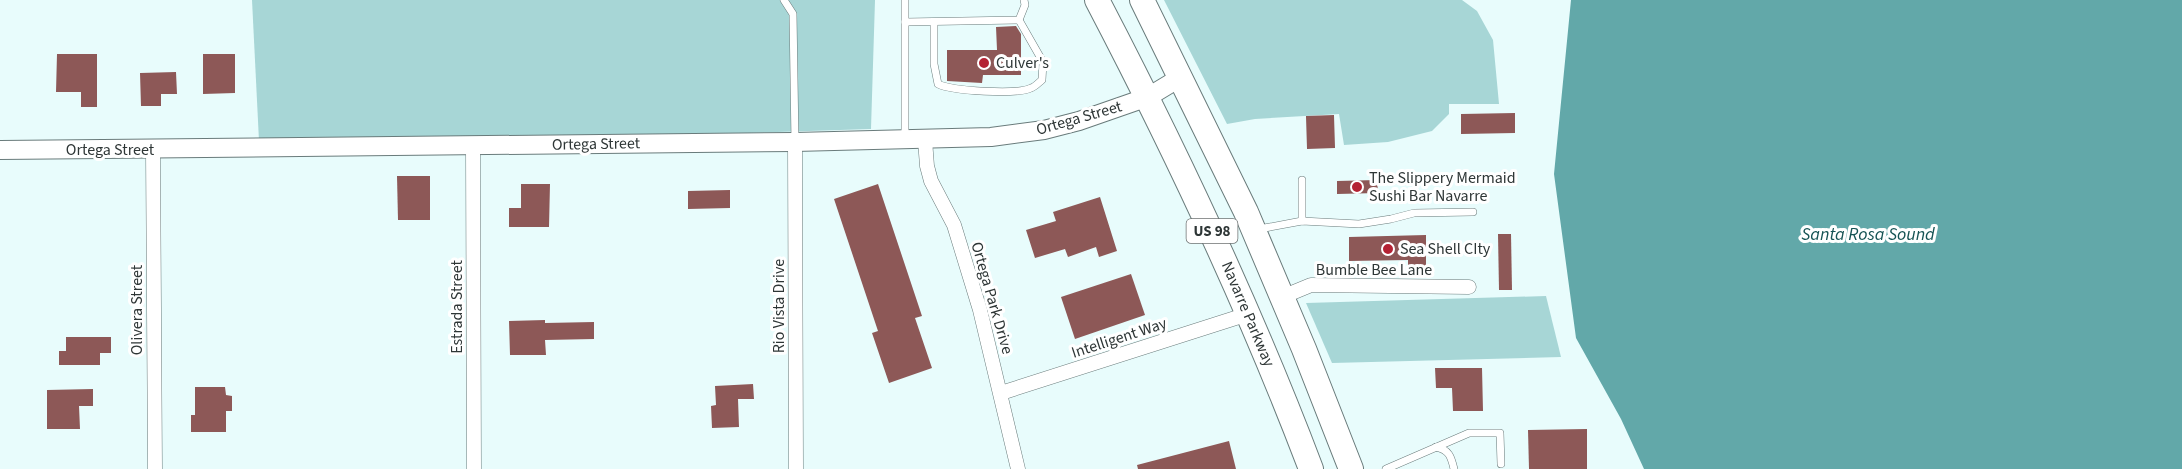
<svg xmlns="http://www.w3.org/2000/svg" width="2182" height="469" viewBox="0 0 2182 469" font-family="'Source Sans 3',sans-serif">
<rect width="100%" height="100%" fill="#e8fcfc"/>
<g fill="#a7d6d6">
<path d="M252,0h623l-4,129 -212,7 -400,5z"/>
<path d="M1164,0h298l15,11 16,29 6,64h-50v10l-17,17 -44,11 -44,3 -5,-31 -84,5 -28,5z"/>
<path d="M1546,296l15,61 -229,6 -26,-60z"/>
</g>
<path fill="#62a8a9" d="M1571,0h611v469h-538l-23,-50 -45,-81 -22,-164z"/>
<g fill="#8d5857">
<path d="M1016,26l5,8v41h-38l-1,8 -35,-2v-31h50l-1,-23z"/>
<path d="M57,54h40v53h-16v-15h-25z"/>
<path d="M203,54h32v39l-32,1z"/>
<path d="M176,72l1,22h-16v12h-20l-1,-33z"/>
<path d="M1515,113v20l-54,1v-20z"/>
<path d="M1334,115l1,33 -28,1 -1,-33z"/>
<path d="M397,176h33v44h-32z"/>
<path d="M1377,180l1,13 -41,1v-13z"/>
<path d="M521,184h29l-1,43h-40v-19h12z"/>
<path d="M878,184l44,132 -7,2 17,50 -43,15 -17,-50 6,-2 -44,-132z"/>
<path d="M730,190v18l-42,1v-18z"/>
<path d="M1100,197l17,54 -18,6 -3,-10 -28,10 -3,-8 -30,9 -9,-28 30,-9 -3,-9z"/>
<path d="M1498,234h13l1,56h-13z"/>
<path d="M1426,235v42h-18v-17l-59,1v-24z"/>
<path d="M1131,274l14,41 -70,24 -14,-42z"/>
<path d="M545,320v3l49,-1v17l-49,1 1,15h-36l-1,-34z"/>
<path d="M66,337h45v16h-11v12h-41v-14h7z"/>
<path d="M1435,368h47l1,43h-30l-1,-23h-16z"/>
<path d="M753,384l1,15h-16l1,28 -27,1 -1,-22 5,-1 -1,-19z"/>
<path d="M195,387h30l1,8 6,1v15h-6v21h-35v-17h4z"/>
<path d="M93,389v17h-14l1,23h-33v-39z"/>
<path d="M1587,429v40h-58l-1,-39z"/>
<path d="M1229,441l7,28h-98l-1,-4z"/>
</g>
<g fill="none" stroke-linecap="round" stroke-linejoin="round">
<g stroke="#697b7b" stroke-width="8">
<g id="lane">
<path d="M784,0l9,14 2,128"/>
<path d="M905,0v138"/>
<path d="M905,22l114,-2 6,-15 -1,-5"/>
<path d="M934,22v42l4,20c14,7 79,11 93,4 4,-1 8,-6 11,-8l1,-18 -24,-42"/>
<path d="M1302,221v-41"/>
<path d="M1259,229l43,-8 57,3 32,-5 23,-6 59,-1"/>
<path d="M1436,447c13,3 15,9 18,22"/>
<path d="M1386,469l83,-36h31l1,31"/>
</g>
</g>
<g stroke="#697b7b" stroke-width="15">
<g id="street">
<path d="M925,140l2,26 4,15 23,44 26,85 38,159"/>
<path d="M795,142l1,327"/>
<path d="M473,146l1,323"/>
<path d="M153,150l2,319"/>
<path d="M1282,297l29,-12 158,2"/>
<path d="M1001,393l247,-79"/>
</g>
</g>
<g stroke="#697b7b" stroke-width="20">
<path id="secondary" d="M0,150l795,-8 196,-5 53,-7 35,-9 69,-24 33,-20"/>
</g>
<g stroke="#697b7b" stroke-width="26">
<g id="highway">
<path d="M1097,0c80,153 153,308 214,469"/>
<path d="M1142,0l104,212 58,137 47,120"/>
</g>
</g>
<use href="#lane" stroke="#fff" stroke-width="7"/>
<use href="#street" stroke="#fff" stroke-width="14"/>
<use href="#secondary" stroke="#fff" stroke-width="18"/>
<use href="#highway" stroke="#fff" stroke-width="24"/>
</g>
<g fill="#b42233" stroke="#fff" stroke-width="2">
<circle cx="984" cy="63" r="6"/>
<circle cx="1357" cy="187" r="6"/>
<circle cx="1388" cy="249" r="6"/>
</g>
<g text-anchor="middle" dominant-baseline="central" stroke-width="6" stroke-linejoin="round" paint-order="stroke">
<rect fill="#fff" stroke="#6d7272" stroke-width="1.5" x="1186.5" y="219" width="51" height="24" rx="4.5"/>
<g font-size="15" font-weight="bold" fill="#2e3636">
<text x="1212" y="231">US 98</text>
</g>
<g font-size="16" fill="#2e3636" stroke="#fff" text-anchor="start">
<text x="996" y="63">Culver's</text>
<text x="1369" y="178">The Slippery Mermaid<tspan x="1369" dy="18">Sushi Bar Navarre</tspan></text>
<text x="1400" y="249">Sea Shell CIty</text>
</g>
<g font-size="16" fill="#2e3636" stroke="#fff">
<text transform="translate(1079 118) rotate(-16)">Ortega Street</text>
<text transform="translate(596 144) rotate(-1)">Ortega Street</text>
<text x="110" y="150">Ortega Street</text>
<text x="1374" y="270">Bumble Bee Lane</text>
<text transform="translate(992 298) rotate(74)">Ortega Park Drive</text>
<text transform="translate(779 306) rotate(-90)">Rio Vista Drive</text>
<text transform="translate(457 307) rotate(-90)">Estrada Street</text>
<text transform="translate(137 310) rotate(-90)">Olivera Street</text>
<text transform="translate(1248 314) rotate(67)">Navarre Parkway</text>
<text transform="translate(1119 338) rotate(-18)">Intelligent Way</text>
</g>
<g font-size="18" font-style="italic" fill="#155354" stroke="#fff">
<text x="1868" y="234">Santa Rosa Sound</text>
</g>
</g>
</svg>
